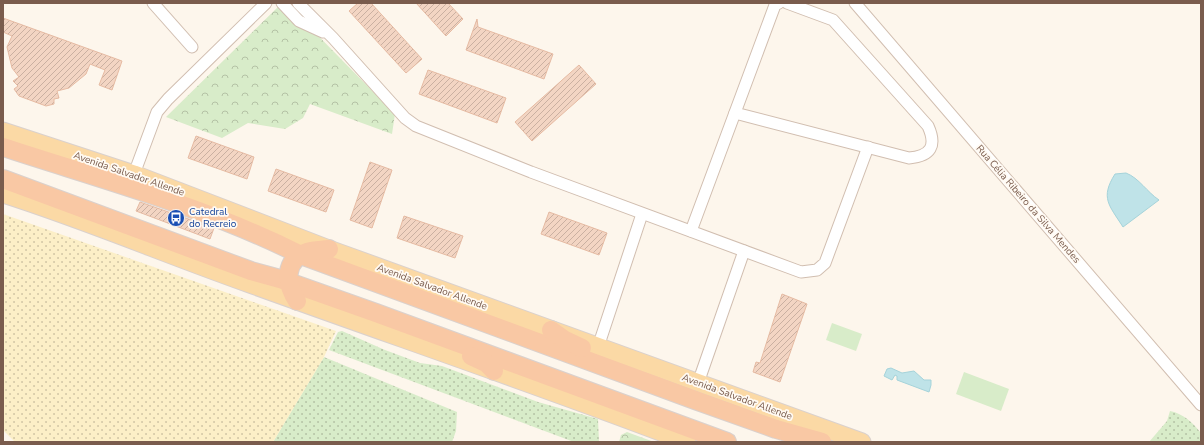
<svg xmlns="http://www.w3.org/2000/svg" width="1204" height="445" viewBox="0 0 1204 445" font-family="'Nunito Sans',sans-serif">
<defs>
<pattern id="grass-dots" width="8" height="8" patternUnits="userSpaceOnUse"><rect width="8" height="8" fill="#d8ecc9"/><path d="M2 2h.1M6 6h.1" fill="none" stroke="#b4c2a5" stroke-width="1.8" stroke-linecap="round"/></pattern>
<pattern id="forest-crowns" width="20" height="18" patternUnits="userSpaceOnUse"><rect width="20" height="18" fill="#d8ecc9"/><path d="M2 6a3 3 0 1 1 6 0M12 15a3 3 0 1 1 6 0" fill="none" stroke="#b4c2a5"/></pattern>
<pattern id="sand-dots" width="8" height="8" patternUnits="userSpaceOnUse"><rect width="8" height="8" fill="#fcefc7"/><path d="M2 2h.1M6 6h.1" fill="none" stroke="#d1c5a4" stroke-width="1.8" stroke-linecap="round"/></pattern>
<pattern id="building-hatch" width="6" height="6" patternUnits="userSpaceOnUse"><rect width="6" height="6" fill="#f3d5c3"/><path d="M-1 1l2-2M0 6l6-6M5 7l2-2" fill="none" stroke="#cab0a1"/></pattern>
</defs>
<rect width="100%" height="100%" fill="#fdf6ec"/>
<g fill="url(#grass-dots)">
<path d="M342,331l43,19 35,13 22,3 96,36 60,17 1,23h-25l-245,-92 9,-18z"/>
<path d="M324,357l133,55 -1,19 -4,11h-179z"/>
<path d="M1170,411c14,3 22,11 31,22v9h-52l18,-21z"/>
</g>
<g fill="url(#forest-crowns)">
<path d="M282,3h4l109,111 -3,20 -82,-30 -7,14 -18,11 -37,-6 -26,15 -56,-21z"/>
<path d="M627,432l27,10h-35l2,-7z"/>
</g>
<path fill="url(#sand-dots)" d="M3,214l333,117 -12,26 -51,85h-258l-12,-12z"/>
<g fill="#d8ecc9">
<path d="M832,323l30,11 -6,17 -30,-11z"/>
<path d="M964,372l45,17 -8,22 -45,-17z"/>
</g>
<g fill="#bfe3e8" stroke="#a5d3da">
<path d="M1126,173c13,5 21,19 33,27l-36,27c-14,-22 -23,-29 -8,-53z"/>
<path d="M891,368l11,5 12,-2 10,9h7v5l-2,7 -32,-12v-4l-2,-1 -3,5 -8,-4 3,-7z"/>
</g>
<g fill="url(#building-hatch)" stroke="#e6bba3">
<path d="M358,3h13l51,56 -16,14 -57,-62z"/>
<path d="M416,3h32l15,16 -17,17z"/>
<path d="M3,18l119,43 -10,29 -13,-5 6,-15 -15,-6 -4,10 -17,14 -12,3 2,7 -5,1v5l-8,2 -27,-10 -5,-7 4,-3 -5,-5 6,-4 -7,-9 -5,-21 5,-11 -9,-4z"/>
<path d="M477,19l1,8 75,27 -9,25 -78,-29z"/>
<path d="M579,65l17,19 -64,57 -17,-19z"/>
<path d="M428,70l78,28 -9,25 -78,-29z"/>
<path d="M196,136l58,21 -7,22 -59,-21z"/>
<path d="M370,162l22,8 -20,58 -22,-8z"/>
<path d="M276,169l58,21 -8,22 -58,-21z"/>
<path d="M140,202l74,26 -4,11 -74,-28z"/>
<path d="M549,212l58,21 -8,22 -58,-21z"/>
<path d="M404,216l59,20 -8,22 -58,-20z"/>
<path d="M782,294l25,10 -27,78 -27,-10 3,-10 4,1z"/>
</g>
<g fill="none" stroke-linecap="round" stroke-linejoin="round">
<g stroke="#d1beb0" stroke-width="13">
<g id="minor">
<path d="M153,3l39,44"/>
<path d="M282,3l17,18 24,11"/>
<path d="M298,3l35,35 72,80 11,8 115,46 270,100 16,-2 8,-7 43,-116"/>
<path d="M855,3l346,402"/>
<path d="M735,113l174,45c22,-2 28,-12 19,-32l-95,-106 -46,-17"/>
<path d="M134,174l23,-62 11,-13 98,-96"/>
<path d="M691,231l84,-226 4,-2"/>
<path d="M598,347l44,-133"/>
<path d="M698,383l46,-132"/>
</g>
</g>
<g stroke="#dad1cd" stroke-width="19">
<g id="primary">
<path d="M3,131l131,43 195,75 533,193"/>
<path d="M3,194c82,26 162,60 244,89 146,53 294,103 440,159"/>
</g>
</g>
<g stroke="#dad1cd" stroke-width="20">
<g id="trunk">
<path d="M3,147c101,33 203,60 298,108l394,145 81,29 46,13"/>
<path d="M3,179l248,92 29,8 96,34 351,129"/>
<path d="M297,301c-12,-18 -13,-41 10,-49 7,-2 15,-2 22,-3"/>
<path d="M551,330l14,10 17,8"/>
<path d="M471,356l15,7 8,8"/>
</g>
</g>
<use href="#minor" stroke="#fff" stroke-width="11"/>
<use href="#primary" stroke="#fbd9a5" stroke-width="17"/>
<use href="#trunk" stroke="#f9c8a4" stroke-width="18"/>
</g>
<defs>
<g id="bus-disc" transform="scale(0.9)"><circle r="9.5" fill="#1a4fb4" stroke="#fffaf3"/><path d="M-5-6H5V4H4V6H2V4H-2V6H-4V4H-5ZM-3.5-4V0h7V-4ZM-3.5 1.2v1.5H-2V1.2ZM2 1.2v1.5H3.5V1.2Z" fill="#fff"/></g>
</defs>
<g fill-rule="evenodd">
<use href="#bus-disc" x="176" y="218"/>
</g>
<g text-anchor="middle" dominant-baseline="central" stroke-width="3.5" stroke-linejoin="round" paint-order="stroke">
<g font-size="10" fill="#7a5c4d" stroke="#fffaf3">
<text transform="translate(129 174) rotate(19)">Avenida Salvador Allende</text>
<text transform="translate(1028 204) rotate(49)">Rua Célia Ribeiro da Silva Mendes</text>
<text transform="translate(432 287) rotate(20)">Avenida Salvador Allende</text>
<text transform="translate(737 397) rotate(20)">Avenida Salvador Allende</text>
</g>
<g font-size="10" fill="#164399" stroke="#fffaf3" text-anchor="start">
<text x="189" y="212">Catedral<tspan x="189" dy="12">do Recreio</tspan></text>
</g>
</g>
<rect width="1204" height="445" fill="none" stroke="#7a5c4d" stroke-width="8"/>
</svg>
